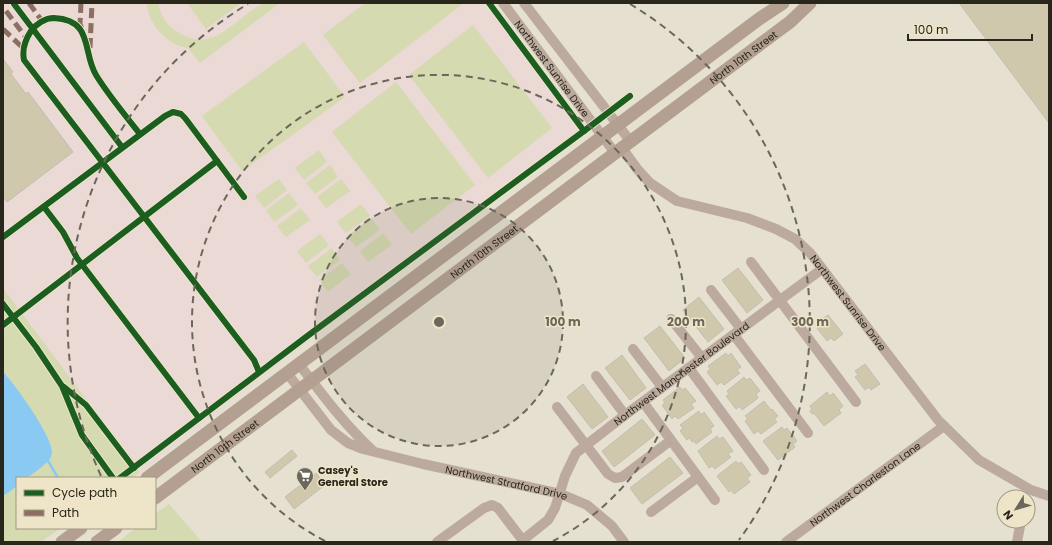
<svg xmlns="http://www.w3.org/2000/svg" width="1052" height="545" viewBox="0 0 1052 545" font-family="Poppins,sans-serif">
<rect width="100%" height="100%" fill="#e6e0d0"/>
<path fill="#ead9d4" d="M3,3h485l95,127 -443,342 -137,-184z"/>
<g fill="#d5dab0">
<path d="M147,3h11c3,15 9,23 23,31 34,19 54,-16 81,-30 4,-2 13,-1 18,-1l-80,60 -12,-15c-20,-2 -41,-25 -41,-45z"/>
<path d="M187,3h54l-35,26z"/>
<path d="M365,3h99l-104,80 -37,-48z"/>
<path d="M473,25l79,103 -64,50 -79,-103z"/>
<path d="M304,42l41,55 -103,74 -40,-55z"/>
<path d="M396,82l79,103 -64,49 -79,-102z"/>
<path d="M319,150l8,12 -23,18 -9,-12z"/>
<path d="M330,165l8,12 -23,17 -9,-11z"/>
<path d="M279,179l8,11 -23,18 -9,-12z"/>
<path d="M341,179l9,12 -24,17 -9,-11z"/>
<path d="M289,193l9,12 -24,17 -8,-12z"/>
<path d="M361,204l9,12 -24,17 -9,-11z"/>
<path d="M301,208l9,12 -24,17 -9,-11z"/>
<path d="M371,218l9,12 -24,17 -9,-11z"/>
<path d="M383,233l9,12 -24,17 -8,-11z"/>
<path d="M320,234l9,11 -23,18 -9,-12z"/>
<path d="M332,248l8,12 -23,17 -9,-11z"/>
<path d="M342,263l9,11 -23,18 -9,-12z"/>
<path d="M3,288l137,184 -8,6h-115v50h44l-20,14h-38z"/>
<path d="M169,504l33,38h-84l18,-14h19v-14z"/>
</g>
<path fill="#8ac9f1" d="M3,372c12,12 50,65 49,81 -1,7 -8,12 -13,16 -9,7 -11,9 -22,9v8l-11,8 -3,1z"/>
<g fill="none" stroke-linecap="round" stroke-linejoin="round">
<path stroke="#8ac9f1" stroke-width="2.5" d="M47,459l11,19"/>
</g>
<g fill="#d0c8ad" stroke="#c2beb1">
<path d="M959,3h90v120z"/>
<path d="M3,59l10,13 -2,2 15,20 2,-2 45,60 -66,50 -4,-5z"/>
<path d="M738,268l25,32 -16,13 -25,-33z"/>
<path d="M699,297l25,32 -16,13 -25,-32z"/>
<path d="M828,315l15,19 -9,7 -3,-3 -4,3 -10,-13 4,-3 -3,-3z"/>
<path d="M660,326l25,32 -16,13 -25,-33z"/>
<path d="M726,353l2,3 3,-3 10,14 -4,3 3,3 -16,12 -3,-3 -4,3 -10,-13 3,-3 -2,-3z"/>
<path d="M622,355l24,33 -16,12 -25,-32z"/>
<path d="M865,364l15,20 -9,6 -2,-3 -4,3 -10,-13 3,-2 -3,-4z"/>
<path d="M744,377l3,3 3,-2 10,13 -4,3 2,4 -16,12 -2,-4 -4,3 -10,-13 3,-2 -2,-3z"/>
<path d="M583,384l25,33 -16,12 -25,-32z"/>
<path d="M680,387l2,3 3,-2 11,13 -5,3 3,4 -16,11 -3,-3 -3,3 -10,-14 3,-2 -2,-3z"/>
<path d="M827,392l3,4 3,-3 10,13 -4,4 2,3 -17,13 -10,-13 -2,1 -2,-3 2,-2 -2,-3z"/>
<path d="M764,401l7,9 1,-1 6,7 -4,3 3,3 -16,12 -3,-3 -4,3 -9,-13 3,-2 -3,-3z"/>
<path d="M699,411l2,4 3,-3 10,14 -4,3 2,3 -16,12 -2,-3 -2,1 -3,-4 -2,2 -7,-9 3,-3 -3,-3z"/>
<path d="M642,419l13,16 -41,32 -12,-16z"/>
<path d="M782,427l2,3 3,-2 10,13 -4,3 2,3 -17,13 -15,-19z"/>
<path d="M717,436l2,3 4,-2 10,14 -5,3 3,3 -16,12 -3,-3 -3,2 -11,-17z"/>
<path d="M292,450l5,6 -27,22 -5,-6z"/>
<path d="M670,457l13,16 -41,31 -12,-16z"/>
<path d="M736,461l2,3 3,-2 10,13 -4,3 3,4 -16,12 -3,-4 -2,2 -12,-16z"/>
<path d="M316,473l9,12 -31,24 -9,-12z"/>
</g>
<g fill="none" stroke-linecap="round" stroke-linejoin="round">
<g stroke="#bcaa9e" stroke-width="10">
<path id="s1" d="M503,3l112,150"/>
<path d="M524,3l107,139"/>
<path id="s2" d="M622,148l16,22 12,13 27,18 70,17 29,11 19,10 16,15 127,166 41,40 52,30 18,6"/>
<path d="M751,262l105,140"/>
<path d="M711,290l30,39"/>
<path d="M671,319l31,39"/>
<path d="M734,335l74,98"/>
<path d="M633,349l29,38"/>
<path d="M299,364c23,30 45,60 73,86"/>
<path d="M689,368l75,102"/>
<path id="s3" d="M287,373l44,57 17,13 15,6 60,15 138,30 26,11 25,21 12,16"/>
<path d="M596,376l29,39"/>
<path d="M643,402l72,98"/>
<path d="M557,407l51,67 7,4 7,-1 48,-36"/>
<path d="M651,512l47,-35"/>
<path id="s4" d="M523,540l25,-20 7,-12 10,-32 11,-23 49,-38 197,-146"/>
<path d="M437,542l47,-34 8,-3 6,3 26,34"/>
<path id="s5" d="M786,542l158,-116"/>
<path d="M1017,542l4,-21"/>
</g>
<g stroke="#b3a091" stroke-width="13">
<path d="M147,478l612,-459 24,-16"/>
<path id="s6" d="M155,498l635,-476 20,-19"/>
<path d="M62,542l19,-14"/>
<path d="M97,542l19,-14"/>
</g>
<g stroke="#8d6e63" stroke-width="5" stroke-dasharray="10 5" stroke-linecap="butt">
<path d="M29,3l13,18"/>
<path d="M81,3l-1,21 2,5"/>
<path d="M6,11l21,28"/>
<path d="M3,29l21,20"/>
<path d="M90,48l2,-45"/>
</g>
<g stroke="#eee5c8" stroke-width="8">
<g id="cycleway">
<path d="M489,3l95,128"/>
<path d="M14,4l108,143"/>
<path d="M140,134c-15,-19 -31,-38 -44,-59 -14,-23 -2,-55 -42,-57 -9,0 -18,6 -23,13 -6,9 -9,19 -7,29l230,300 5,12"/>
<path d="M44,207l19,25 14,26 122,160"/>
<path d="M3,237l162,-121 8,-4 8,2 4,4 59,79"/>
<path d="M3,304l33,43 26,39 20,49 31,43"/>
<path d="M3,325l214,-164"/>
<path d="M64,387l22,18 48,63"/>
<path d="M120,478l186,-141 278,-206 46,-35"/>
</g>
</g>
<use href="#cycleway" stroke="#1b5e20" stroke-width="6"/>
</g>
<circle cx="439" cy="322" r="124" fill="#6b675a" fill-opacity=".12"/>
<g fill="none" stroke="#6b675a" stroke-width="2" stroke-dasharray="7 5">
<circle cx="439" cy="322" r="124"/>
<path d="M325 541A247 247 0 1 1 553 541"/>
<path d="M101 476A371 371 0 0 1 248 4M630 4A371 371 0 0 1 739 540"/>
</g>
<defs>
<g id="supermarket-pin" transform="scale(0.9)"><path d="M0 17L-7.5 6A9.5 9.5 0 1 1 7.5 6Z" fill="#6b675a" stroke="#eee5c8"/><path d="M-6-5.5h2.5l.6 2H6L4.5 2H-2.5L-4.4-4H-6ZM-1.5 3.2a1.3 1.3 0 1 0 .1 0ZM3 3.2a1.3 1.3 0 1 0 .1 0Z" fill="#fff"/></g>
</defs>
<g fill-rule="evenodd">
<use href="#supermarket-pin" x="305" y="476"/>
</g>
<g text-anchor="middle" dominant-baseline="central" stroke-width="3" stroke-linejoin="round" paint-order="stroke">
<g font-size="10" fill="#29261b" stroke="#eee5c8">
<text stroke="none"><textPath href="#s6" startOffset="735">North 10th Street</textPath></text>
<text stroke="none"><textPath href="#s1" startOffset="82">Northwest Sunrise Drive</textPath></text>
<text stroke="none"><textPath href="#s6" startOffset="411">North 10th Street</textPath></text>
<text stroke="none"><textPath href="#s2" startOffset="285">Northwest Sunrise Drive</textPath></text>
<text stroke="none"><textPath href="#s4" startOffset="237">Northwest Manchester Boulevard</textPath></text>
<text stroke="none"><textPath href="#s6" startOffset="87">North 10th Street</textPath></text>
<text stroke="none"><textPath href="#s3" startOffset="257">Northwest Stratford Drive</textPath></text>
<text stroke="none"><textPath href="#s5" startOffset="98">Northwest Charleston Lane</textPath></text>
</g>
<g font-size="10" font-weight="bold" fill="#29261b" stroke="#eee5c8" text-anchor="start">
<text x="318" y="470">Casey's<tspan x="318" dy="12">General Store</tspan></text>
</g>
</g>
<circle cx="439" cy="322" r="6" fill="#6b675a" stroke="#eee5c8" stroke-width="2"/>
<g font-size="12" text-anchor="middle" font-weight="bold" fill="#6b675a" stroke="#eee5c8" stroke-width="3" stroke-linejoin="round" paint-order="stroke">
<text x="563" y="326">100 m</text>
<text x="686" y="326">200 m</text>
<text x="810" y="326">300 m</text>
</g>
<rect width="1052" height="545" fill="none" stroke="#29261b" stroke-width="8"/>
<rect x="16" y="477" width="140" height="52" fill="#eee5c8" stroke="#9f9983"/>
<rect x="24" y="490" width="20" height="6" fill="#1b5e20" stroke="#9f9983"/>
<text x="52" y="497" font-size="12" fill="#29261b">Cycle path</text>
<rect x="24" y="510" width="20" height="6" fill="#8d6e63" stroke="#9f9983"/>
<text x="52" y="517" font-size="12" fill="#29261b">Path</text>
<g transform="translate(1016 509) rotate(233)"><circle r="19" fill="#eee5c8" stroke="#9f9983"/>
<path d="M0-3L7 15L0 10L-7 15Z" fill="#6b675a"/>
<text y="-6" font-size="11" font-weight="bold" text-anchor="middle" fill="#29261b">N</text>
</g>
<path d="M908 34v6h124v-6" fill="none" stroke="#29261b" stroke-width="2"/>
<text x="914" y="34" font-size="12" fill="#29261b" stroke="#eee5c8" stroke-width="3" paint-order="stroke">100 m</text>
</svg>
